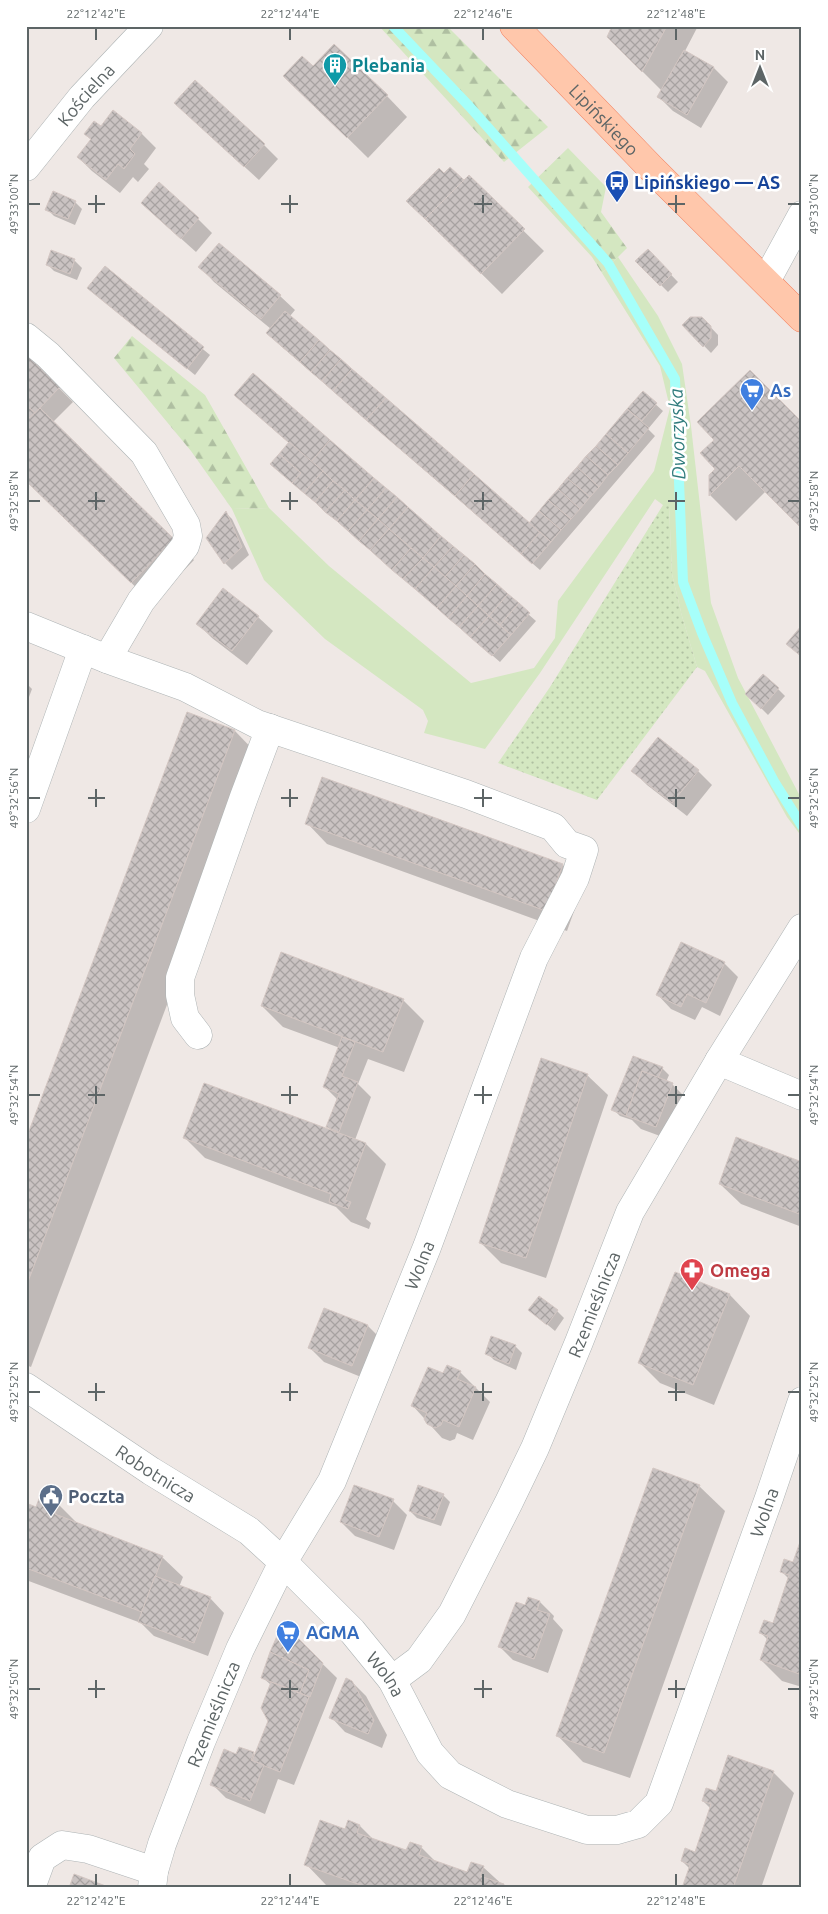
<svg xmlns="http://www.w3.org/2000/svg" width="828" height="1914" viewBox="0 0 828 1914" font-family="Ubuntu,sans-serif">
<defs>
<pattern id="forest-firs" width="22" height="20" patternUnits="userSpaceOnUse" patternTransform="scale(1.25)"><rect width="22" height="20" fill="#d4e7c1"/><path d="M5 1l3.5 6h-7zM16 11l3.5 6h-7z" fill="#afbfa1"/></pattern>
<pattern id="park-dots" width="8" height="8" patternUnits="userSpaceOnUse" patternTransform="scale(1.25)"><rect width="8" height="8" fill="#d4e7c1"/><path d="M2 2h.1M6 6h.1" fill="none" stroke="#afbfa1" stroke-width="1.8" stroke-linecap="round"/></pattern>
<pattern id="building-cross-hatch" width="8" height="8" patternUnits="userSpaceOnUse" patternTransform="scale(1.25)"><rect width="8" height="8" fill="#cac3c2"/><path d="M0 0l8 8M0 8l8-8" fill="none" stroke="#a7a2a1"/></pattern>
</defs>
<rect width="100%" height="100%" fill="#efe8e5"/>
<path fill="#d4e7c1" d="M618,257l40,59 24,48 9,62 20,177 27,75 64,122v37l-15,-20 -82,-146 -8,-4 -15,-51 -10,-42 -3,-69h-6l-8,-6 -115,174 -55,76 -61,-16 4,-12 -5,-11 -98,-71 -61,-59 -32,-71 37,-1 60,58 142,117 63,-15 21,-30 3,-37 96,-130 16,-63 -10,-42 -58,-93z"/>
<g fill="url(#forest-firs)">
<path d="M379,26h68l101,101 -44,35z"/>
<path d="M568,148l38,39 -5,25 26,36 -25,25 -10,-16 -64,-70z"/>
<path d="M132,336l73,59 64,113 -37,1 -41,-58 -77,-93z"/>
</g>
<path fill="url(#park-dots)" d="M663,505h6l3,69 10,42 15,51 -100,133 -99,-37 52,-76z"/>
<g fill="#0003">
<path d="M614,26h84l-13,25 29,17 14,14 -27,46 -28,-17 -14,-14 3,-6 -54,-54z"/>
<path d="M313,68l74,28 20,21 -39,41 -83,-82z"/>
<path d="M113,112l29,22 14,14 -12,16 5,5 -11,13 -5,-5 -13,16 -28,-22 -14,-14 13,-17 -5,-6 15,-6z"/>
<path d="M190,117l74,28 14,14 -19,21z"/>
<path d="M444,175l20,7 5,-5 75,74 -42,43 -94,-93z"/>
<path d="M75,202l7,7 -7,16 -21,-9 -7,-7z"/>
<path d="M157,217l41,2 14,14 -16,19z"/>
<path d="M219,245l61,51 15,14 -5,6 240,208 113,-131 20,18 -15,18 7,7 -115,134 -258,-223 -14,-14 3,-4 -57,-47 -14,-15z"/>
<path d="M648,251l30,31 -10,10 -31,-31z"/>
<path d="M52,252l23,9 7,7 -5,12 -23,-9 -7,-7z"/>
<path d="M105,268l105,87 -15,20 -99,-80z"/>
<path d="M702,318l16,17v10l-7,8 -27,-28z"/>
<path d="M28,357l45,45 -20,20 141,138 -42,43 -126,-123z"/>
<path d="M254,375l282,246 -36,41 -221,-191 11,-28z"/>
<path d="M715,440l51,51 -30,30 -26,-26v-20l7,-6z"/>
<path d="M226,513l6,6 17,36 -17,15 -7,-7 -17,-25z"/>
<path d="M258,617l15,14 -26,34 -35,-27 -14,-14z"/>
<path d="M26,683l6,6 -6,16z"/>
<path d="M778,689l7,7 -17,19 -14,-14z"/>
<path d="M188,713l47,18 25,26 -229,610 -5,-2v-222z"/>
<path d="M633,771h65l14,14 -25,31 -40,-31z"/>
<path d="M323,778l240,87 20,21 -16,45 -240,-87 -20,-21z"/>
<path d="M724,963l14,14 -18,39 -18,-9 -7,13 -24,-11 -14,-15z"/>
<path d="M403,1000l21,21 -20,51 -36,-13 -10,25 13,13 -16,43 11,4 20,20 -20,55 5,4 -2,6 -18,-7 -15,-15 -131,-49 -20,-20 147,-6 -4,-5 10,-27 -13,-13 15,-39 -57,-21 -21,-21z"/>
<path d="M662,1068l7,7 -3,7 6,2 14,14 -15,42 -30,-11 -9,-9 -12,-4 -7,-7z"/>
<path d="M587,1075l21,20 -62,183 -45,-15 -21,-21z"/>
<path d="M802,1163v64l-61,-23 -21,-20z"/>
<path d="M675,1273l55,22 20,21 -36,89 -54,-22 -21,-21z"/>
<path d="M530,1310l27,1 7,7 -9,13z"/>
<path d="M368,1326l14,14 -16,39 -42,-17 -14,-14z"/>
<path d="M515,1346l7,7 -6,17 -22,-10 -7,-7z"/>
<path d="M460,1372l30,30 -17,38 -16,-7 -2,6 -5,2 -8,-3 -29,-32 31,-31z"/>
<path d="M699,1486l26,25 -95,267 -47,-16 -25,-26z"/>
<path d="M443,1495l7,7 -9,24 -24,-8 -7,-7z"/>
<path d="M393,1501l14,14 -13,35 -39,-14 -14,-14z"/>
<path d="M58,1504l20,20 84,33 21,20 -4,10 31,11 14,15 -16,43 -54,-20 -13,-13 -115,-43v-75l11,4z"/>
<path d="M802,1541v146l-20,-6 -21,-21 7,-20 -7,-7 12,-8 16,-46 -8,-8 13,-7z"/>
<path d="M529,1598l11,4 14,14 -1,3 10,11 -15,43 -35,-13 -14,-14 27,-39z"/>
<path d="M291,1633l46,45 -43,107 -16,-6 -13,35 -39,-16 -14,-14 25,-28 16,-3 2,3 14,-35 2,-36 -9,-8z"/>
<path d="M352,1682l14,14 21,39 -5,13 -37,-16 -14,-15z"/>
<path d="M773,1772l21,21 -33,95h-78l7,-19 -8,-8 13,-7 16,-45 -8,-8 14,-8z"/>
<path d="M360,1826l14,14 33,12 14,-5 15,15 32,11 15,-6 23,21h-172l-8,-3 -20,-21 40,-34z"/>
</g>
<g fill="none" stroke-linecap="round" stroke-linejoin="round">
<path stroke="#a6fffa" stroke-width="10" d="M393,26l76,80 139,157 67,116 8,203 19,51 30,70 43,80 27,43"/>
</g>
<g fill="url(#building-cross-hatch)" stroke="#d4c7c3">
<path d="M612,26h55l-25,46 -35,-35z"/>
<path d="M334,44l54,51 -41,43 -64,-62 19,-20 11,10z"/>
<path d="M684,50l30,17 -27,48 -30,-18z"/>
<path d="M195,80l70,64 -21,23 -70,-64z"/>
<path d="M113,110l29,23 -12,16 5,5 -11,15 -6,-5 -12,16 -29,-23 14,-18 -7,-5 10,-13 7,5z"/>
<path d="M450,167l14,13 -39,39 -19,-18 33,-33 5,5z"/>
<path d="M469,175l56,54 -44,45 -56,-55z"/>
<path d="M159,182l40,36 -18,21 -40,-36z"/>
<path d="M53,191l23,10 -8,18 -23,-9z"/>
<path d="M219,243l62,52 -20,24 -63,-52z"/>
<path d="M648,249l24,25 -12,12 -25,-25z"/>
<path d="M51,250l24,9 -5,15 -24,-9z"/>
<path d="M105,266l99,81 -17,22 -100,-81z"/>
<path d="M285,311l34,29 -19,22 -34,-29z"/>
<path d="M690,317h12l9,9v12l-8,9 -21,-22z"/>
<path d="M319,340l11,10 -19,22 -11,-10z"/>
<path d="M330,350l11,9 -19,22 -11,-9z"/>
<path d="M28,356l32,31 -25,26 -9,-8v-48z"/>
<path d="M341,359l11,10 -19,22 -11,-10z"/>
<path d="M352,369l34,29 -20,22 -33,-29z"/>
<path d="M750,370l52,52v107l-63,-63 -30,30v-21l6,-6 -15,-16 14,-13 -17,-18z"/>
<path d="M253,373l77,67 -19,22 -77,-67z"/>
<path d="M643,391l14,12 -15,18 -15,-12z"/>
<path d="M386,398l88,76 -19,22 -89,-76z"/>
<path d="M26,405l9,8 -9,8z"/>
<path d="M40,408l134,131 -43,44 -105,-102v-60z"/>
<path d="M627,409l22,19 -21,25 -22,-19z"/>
<path d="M606,434l22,19 -10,12 -22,-19z"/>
<path d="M330,440l44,38 -19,22 -44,-38z"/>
<path d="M289,442l34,29 -19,22 -12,-10 9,-10 -22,-19z"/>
<path d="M596,446l22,19 -10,10 -22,-19z"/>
<path d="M279,454l22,19 -9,10 -22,-19z"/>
<path d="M586,456l22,19 -9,12 -22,-20z"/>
<path d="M577,467l22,20 -9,10 -23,-19z"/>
<path d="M323,471l10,10 -18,21 -11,-9z"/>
<path d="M474,474l66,58 -19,22 -66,-58z"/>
<path d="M374,478l12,10 -19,22 -12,-10z"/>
<path d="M567,478l23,19 -10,12 -22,-20z"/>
<path d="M333,481l12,9 -20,22 -10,-10z"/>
<path d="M386,488l11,9 -19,22 -11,-9z"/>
<path d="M558,489l22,20 -9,10 -23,-19z"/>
<path d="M345,490l10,10 -18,21 -12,-9z"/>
<path d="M397,497l11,10 -19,22 -11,-10z"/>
<path d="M355,500l12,10 -19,21 -11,-10z"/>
<path d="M548,500l23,19 -10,11 -22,-19z"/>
<path d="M408,507l33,29 -18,22 -34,-29z"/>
<path d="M367,510l11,9 -19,22 -11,-10z"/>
<path d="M226,511l16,36 -18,17 -18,-26z"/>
<path d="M539,511l22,19 -10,12 -22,-19z"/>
<path d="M378,519l11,10 -19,21 -11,-9z"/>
<path d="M389,529l22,19 -19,22 -22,-20z"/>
<path d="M540,532l11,10 -19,22 -11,-10z"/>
<path d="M441,536l12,10 -19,21 -11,-9z"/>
<path d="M453,546l11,9 -19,22 -11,-10z"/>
<path d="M411,548l12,10 -20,21 -11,-9z"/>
<path d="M464,555l11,9 -19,22 -11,-9z"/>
<path d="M423,558l11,9 -19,22 -12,-10z"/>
<path d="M475,564l10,10 -18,22 -11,-10z"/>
<path d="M434,567l22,19 -19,22 -22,-19z"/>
<path d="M485,574l12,10 -19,22 -11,-10z"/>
<path d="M497,584l11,10 -19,22 -11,-10z"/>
<path d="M456,586l11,10 -19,22 -11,-10z"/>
<path d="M223,588l36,28 -27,35 -36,-27z"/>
<path d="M508,594l11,9 -19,22 -11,-9z"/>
<path d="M467,596l11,10 -19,21 -11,-9z"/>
<path d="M519,603l11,10 -19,22 -11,-10z"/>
<path d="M478,606l11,10 -19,21 -11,-10z"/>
<path d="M489,616l22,19 -19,21 -22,-19z"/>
<path d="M802,625v32l-16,-13z"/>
<path d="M763,674l16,14 -18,21 -16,-15z"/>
<path d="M187,712l48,18 -209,557v-148z"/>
<path d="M658,737l41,33 -27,33 -41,-32z"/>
<path d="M322,777l241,87 -17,47 -241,-87z"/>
<path d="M681,942l44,20 -19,41 -19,-9 -6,13 -25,-12z"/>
<path d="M281,952l123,47 -21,53 -122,-46z"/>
<path d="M342,1037l13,5 -13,34 16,6 -19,50 -13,-5 13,-33 -16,-7z"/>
<path d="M633,1056l30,11 -5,11 -16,-7 -16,45 -15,-6z"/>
<path d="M541,1058l47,16 -62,184 -47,-15z"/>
<path d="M642,1071l31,12 -17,44 -30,-11z"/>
<path d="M204,1083l162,60 -21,57 6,2 -3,7 -19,-7 2,-8 -148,-56z"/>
<path d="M736,1137l66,25v53l-83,-31z"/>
<path d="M675,1272l55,22 -37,91 -55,-22z"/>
<path d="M539,1296l19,14 -11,15 -19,-15z"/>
<path d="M324,1308l44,17 -16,41 -44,-18z"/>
<path d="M491,1336l25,9 -7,19 -24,-10z"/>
<path d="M447,1365l14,6 -4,8 19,8 -17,40 -16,-7 -2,5 -6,3 -8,-4 -3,-5 3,-6 -16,-7 17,-39 15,6z"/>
<path d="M653,1468l47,17 -96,268 -48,-17z"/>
<path d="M354,1485l40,14 -15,38 -39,-15z"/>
<path d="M418,1485l26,9 -10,26 -25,-9z"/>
<path d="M40,1496l19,7 -4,11 108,42 -21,56 -116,-44v-65l10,4z"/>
<path d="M801,1539h1v136l-42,-15 8,-24 -9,-3 5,-13 9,3 16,-48 -9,-3 4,-13 9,3z"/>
<path d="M155,1576l56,21 -17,46 -56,-21z"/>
<path d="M528,1597l12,4 -3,9 13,4 -16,45 -36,-12 18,-45 9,3z"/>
<path d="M281,1627l11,5 31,31 -13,34 -10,-4 9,-23 -39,-18z"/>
<path d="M270,1652l39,18 -9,23 -39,-15z"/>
<path d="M346,1678l6,3 22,39 -6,14 -39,-16z"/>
<path d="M271,1682l38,15 -29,75 -28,-11 16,-40 -7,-13z"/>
<path d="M239,1747l15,5 -3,8 13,5 -14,36 -40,-16 14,-36 12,5z"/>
<path d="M728,1755l46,16 -41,117h-51l8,-23 -9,-4 4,-13 10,4 16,-48 -9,-3 4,-13 10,3z"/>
<path d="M320,1820l25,9 3,-9 12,5 -3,8 49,17 4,-8 12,4 -3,9 48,17 4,-10 13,4 -4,10 24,8 -1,4h-134l-65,-23z"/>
<path d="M74,1874l37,14h-42z"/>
</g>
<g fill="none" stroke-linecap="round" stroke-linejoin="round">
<g stroke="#aeb4b5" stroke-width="29">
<g id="minor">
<path id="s1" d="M26,167l56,-70 67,-71"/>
<path d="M766,281l36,-66"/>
<path d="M26,337l22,18 96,98 42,72 2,11 -3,10 -44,55 -34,58"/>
<path id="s2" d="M26,626l81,33 78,28 72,37 209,70 87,33 14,17 17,6 -9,28 -41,80 -107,289 -95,234 -49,81 69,69 40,49 38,73 20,22 57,29 80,26h30l21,-6 21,-21 110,-305 33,-97"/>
<path d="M26,809l57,-160"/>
<path d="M198,1035l-13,-17 -5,-23v-17l64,-181 26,-69"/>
<path d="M719,1061l83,35"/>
<path id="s3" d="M26,1387l125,84 98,60 34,31 -43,87 -39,93 -39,102 -8,27 -2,17"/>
<path id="s4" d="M392,1680l27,-20 33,-46 57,-112 26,-54 44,-106 51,-130 89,-151 83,-133"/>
<path d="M31,1888l11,-30 20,-13 26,4 66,22"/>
</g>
</g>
<g stroke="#f37d5b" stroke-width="29">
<g id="major">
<path id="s5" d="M514,26l137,142 151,150"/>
</g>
</g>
<use href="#minor" stroke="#fff" stroke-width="28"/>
<use href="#major" stroke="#ffc7ab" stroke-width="28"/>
</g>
<path fill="none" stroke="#5d6566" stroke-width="2" d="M96,28v12M290,28v12M483,28v12M676,28v12M96,195v18M290,195v18M483,195v18M676,195v18M28,204h12M88,204h17M281,204h17M474,204h18M668,204h17M788,204h12M96,492v18M290,492v18M483,492v18M676,492v18M28,501h12M88,501h17M281,501h17M474,501h18M668,501h17M788,501h12M96,789v18M290,789v18M483,789v18M676,789v18M28,798h12M88,798h17M281,798h17M474,798h18M668,798h17M788,798h12M96,1086v18M290,1086v18M483,1086v18M676,1086v18M28,1095h12M88,1095h17M281,1095h17M474,1095h18M668,1095h17M788,1095h12M96,1383v18M290,1383v18M483,1383v18M676,1383v18M28,1392h12M88,1392h17M281,1392h17M474,1392h18M668,1392h17M788,1392h12M96,1680v18M290,1680v18M483,1680v18M676,1680v18M28,1689h12M88,1689h17M281,1689h17M474,1689h18M668,1689h17M788,1689h12M96,1874v12M290,1874v12M483,1874v12M676,1874v12"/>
<defs>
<g id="building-pin" transform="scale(1.25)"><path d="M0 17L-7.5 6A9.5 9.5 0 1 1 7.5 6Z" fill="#0f9aa8" stroke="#fff"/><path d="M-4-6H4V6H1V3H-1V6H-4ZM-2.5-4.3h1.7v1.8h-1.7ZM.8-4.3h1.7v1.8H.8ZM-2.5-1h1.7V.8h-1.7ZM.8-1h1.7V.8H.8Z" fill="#fff"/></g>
<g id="bus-pin" transform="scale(1.25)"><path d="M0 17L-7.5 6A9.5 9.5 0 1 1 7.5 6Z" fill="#1a4fb4" stroke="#fff"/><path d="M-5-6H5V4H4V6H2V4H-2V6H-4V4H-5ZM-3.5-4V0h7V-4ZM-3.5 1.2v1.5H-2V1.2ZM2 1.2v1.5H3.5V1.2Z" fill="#fff"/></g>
<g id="supermarket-pin" transform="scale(1.25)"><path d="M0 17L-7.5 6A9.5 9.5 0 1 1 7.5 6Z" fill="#3f7fe0" stroke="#fff"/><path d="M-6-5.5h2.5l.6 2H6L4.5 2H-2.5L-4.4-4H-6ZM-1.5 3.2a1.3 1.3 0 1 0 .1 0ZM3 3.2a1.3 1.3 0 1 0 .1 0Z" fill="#fff"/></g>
<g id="pharmacy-pin" transform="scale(1.25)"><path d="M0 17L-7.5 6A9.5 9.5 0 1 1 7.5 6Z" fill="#e0444e" stroke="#fff"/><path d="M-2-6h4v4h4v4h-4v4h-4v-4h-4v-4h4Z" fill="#fff"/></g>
<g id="civic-pin" transform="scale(1.25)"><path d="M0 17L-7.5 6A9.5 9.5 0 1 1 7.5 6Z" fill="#5c6f8a" stroke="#fff"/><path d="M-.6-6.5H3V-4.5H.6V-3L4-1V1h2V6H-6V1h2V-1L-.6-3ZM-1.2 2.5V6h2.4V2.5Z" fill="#fff"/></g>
</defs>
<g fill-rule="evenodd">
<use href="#building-pin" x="335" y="65"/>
<use href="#bus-pin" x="617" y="182"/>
<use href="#supermarket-pin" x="752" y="390"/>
<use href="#pharmacy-pin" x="692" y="1270"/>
<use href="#civic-pin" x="51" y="1496"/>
<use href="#supermarket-pin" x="288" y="1632"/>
</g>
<g text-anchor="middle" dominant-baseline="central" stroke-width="5" stroke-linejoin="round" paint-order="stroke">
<g font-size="18" font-weight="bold" fill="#0d838f" stroke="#fff" text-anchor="start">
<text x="352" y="65">Plebania</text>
</g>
<g font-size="18" fill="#5d6566" stroke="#fff">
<text stroke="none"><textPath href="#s1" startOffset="94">Kościelna</textPath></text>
<text stroke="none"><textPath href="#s5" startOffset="130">Lipińskiego</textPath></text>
<text transform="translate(419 1265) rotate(-68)">Wolna</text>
<text stroke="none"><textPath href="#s4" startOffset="431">Rzemieślnicza</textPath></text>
<text stroke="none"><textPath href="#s3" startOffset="156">Robotnicza</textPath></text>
<text stroke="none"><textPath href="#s2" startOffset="2191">Wolna</textPath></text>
<text stroke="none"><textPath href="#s2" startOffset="1532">Wolna</textPath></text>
<text transform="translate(213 1714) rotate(-68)">Rzemieślnicza</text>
</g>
<g font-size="18" font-weight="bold" fill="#164399" stroke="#fff" text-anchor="start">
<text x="634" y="182">Lipińskiego — AS</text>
</g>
<g font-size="18" font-weight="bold" fill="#366cbe" stroke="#fff" text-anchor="start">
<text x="770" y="390">As</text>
<text x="306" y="1632">AGMA</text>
</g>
<g font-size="18" font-weight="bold" fill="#be3a42" stroke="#fff" text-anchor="start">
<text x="710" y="1270">Omega</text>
</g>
<g font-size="18" font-weight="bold" fill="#4e5e75" stroke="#fff" text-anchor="start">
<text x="68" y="1496">Poczta</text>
</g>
<g font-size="19" font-style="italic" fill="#317c7d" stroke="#fff">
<text transform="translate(677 434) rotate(-92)">Dworzyska</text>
</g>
</g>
<rect width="828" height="1914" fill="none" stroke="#ffffff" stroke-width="55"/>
<g transform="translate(760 68)" stroke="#ffffff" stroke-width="4" paint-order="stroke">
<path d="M0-4L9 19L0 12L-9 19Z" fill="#5d6566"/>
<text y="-8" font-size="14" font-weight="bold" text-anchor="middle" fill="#5d6566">N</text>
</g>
<rect x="28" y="28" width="772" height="1858" fill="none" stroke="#5d6566" stroke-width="2"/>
<g font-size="12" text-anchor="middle" fill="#5d6566">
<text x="96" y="18">22°12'42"E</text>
<text x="290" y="18">22°12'44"E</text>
<text x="483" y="18">22°12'46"E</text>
<text x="676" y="18">22°12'48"E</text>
<text transform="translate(14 204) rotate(-90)" y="4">49°33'00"N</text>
<text transform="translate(814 204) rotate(-90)" y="4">49°33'00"N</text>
<text transform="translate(14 501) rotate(-90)" y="4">49°32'58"N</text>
<text transform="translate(814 501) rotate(-90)" y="4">49°32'58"N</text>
<text transform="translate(14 798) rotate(-90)" y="4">49°32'56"N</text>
<text transform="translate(814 798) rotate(-90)" y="4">49°32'56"N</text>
<text transform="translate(14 1095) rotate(-90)" y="4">49°32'54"N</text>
<text transform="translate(814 1095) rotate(-90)" y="4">49°32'54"N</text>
<text transform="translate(14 1392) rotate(-90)" y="4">49°32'52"N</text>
<text transform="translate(814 1392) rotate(-90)" y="4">49°32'52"N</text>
<text transform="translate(14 1689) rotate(-90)" y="4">49°32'50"N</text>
<text transform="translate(814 1689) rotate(-90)" y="4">49°32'50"N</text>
<text x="96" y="1905">22°12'42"E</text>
<text x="290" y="1905">22°12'44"E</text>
<text x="483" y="1905">22°12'46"E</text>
<text x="676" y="1905">22°12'48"E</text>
</g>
</svg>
